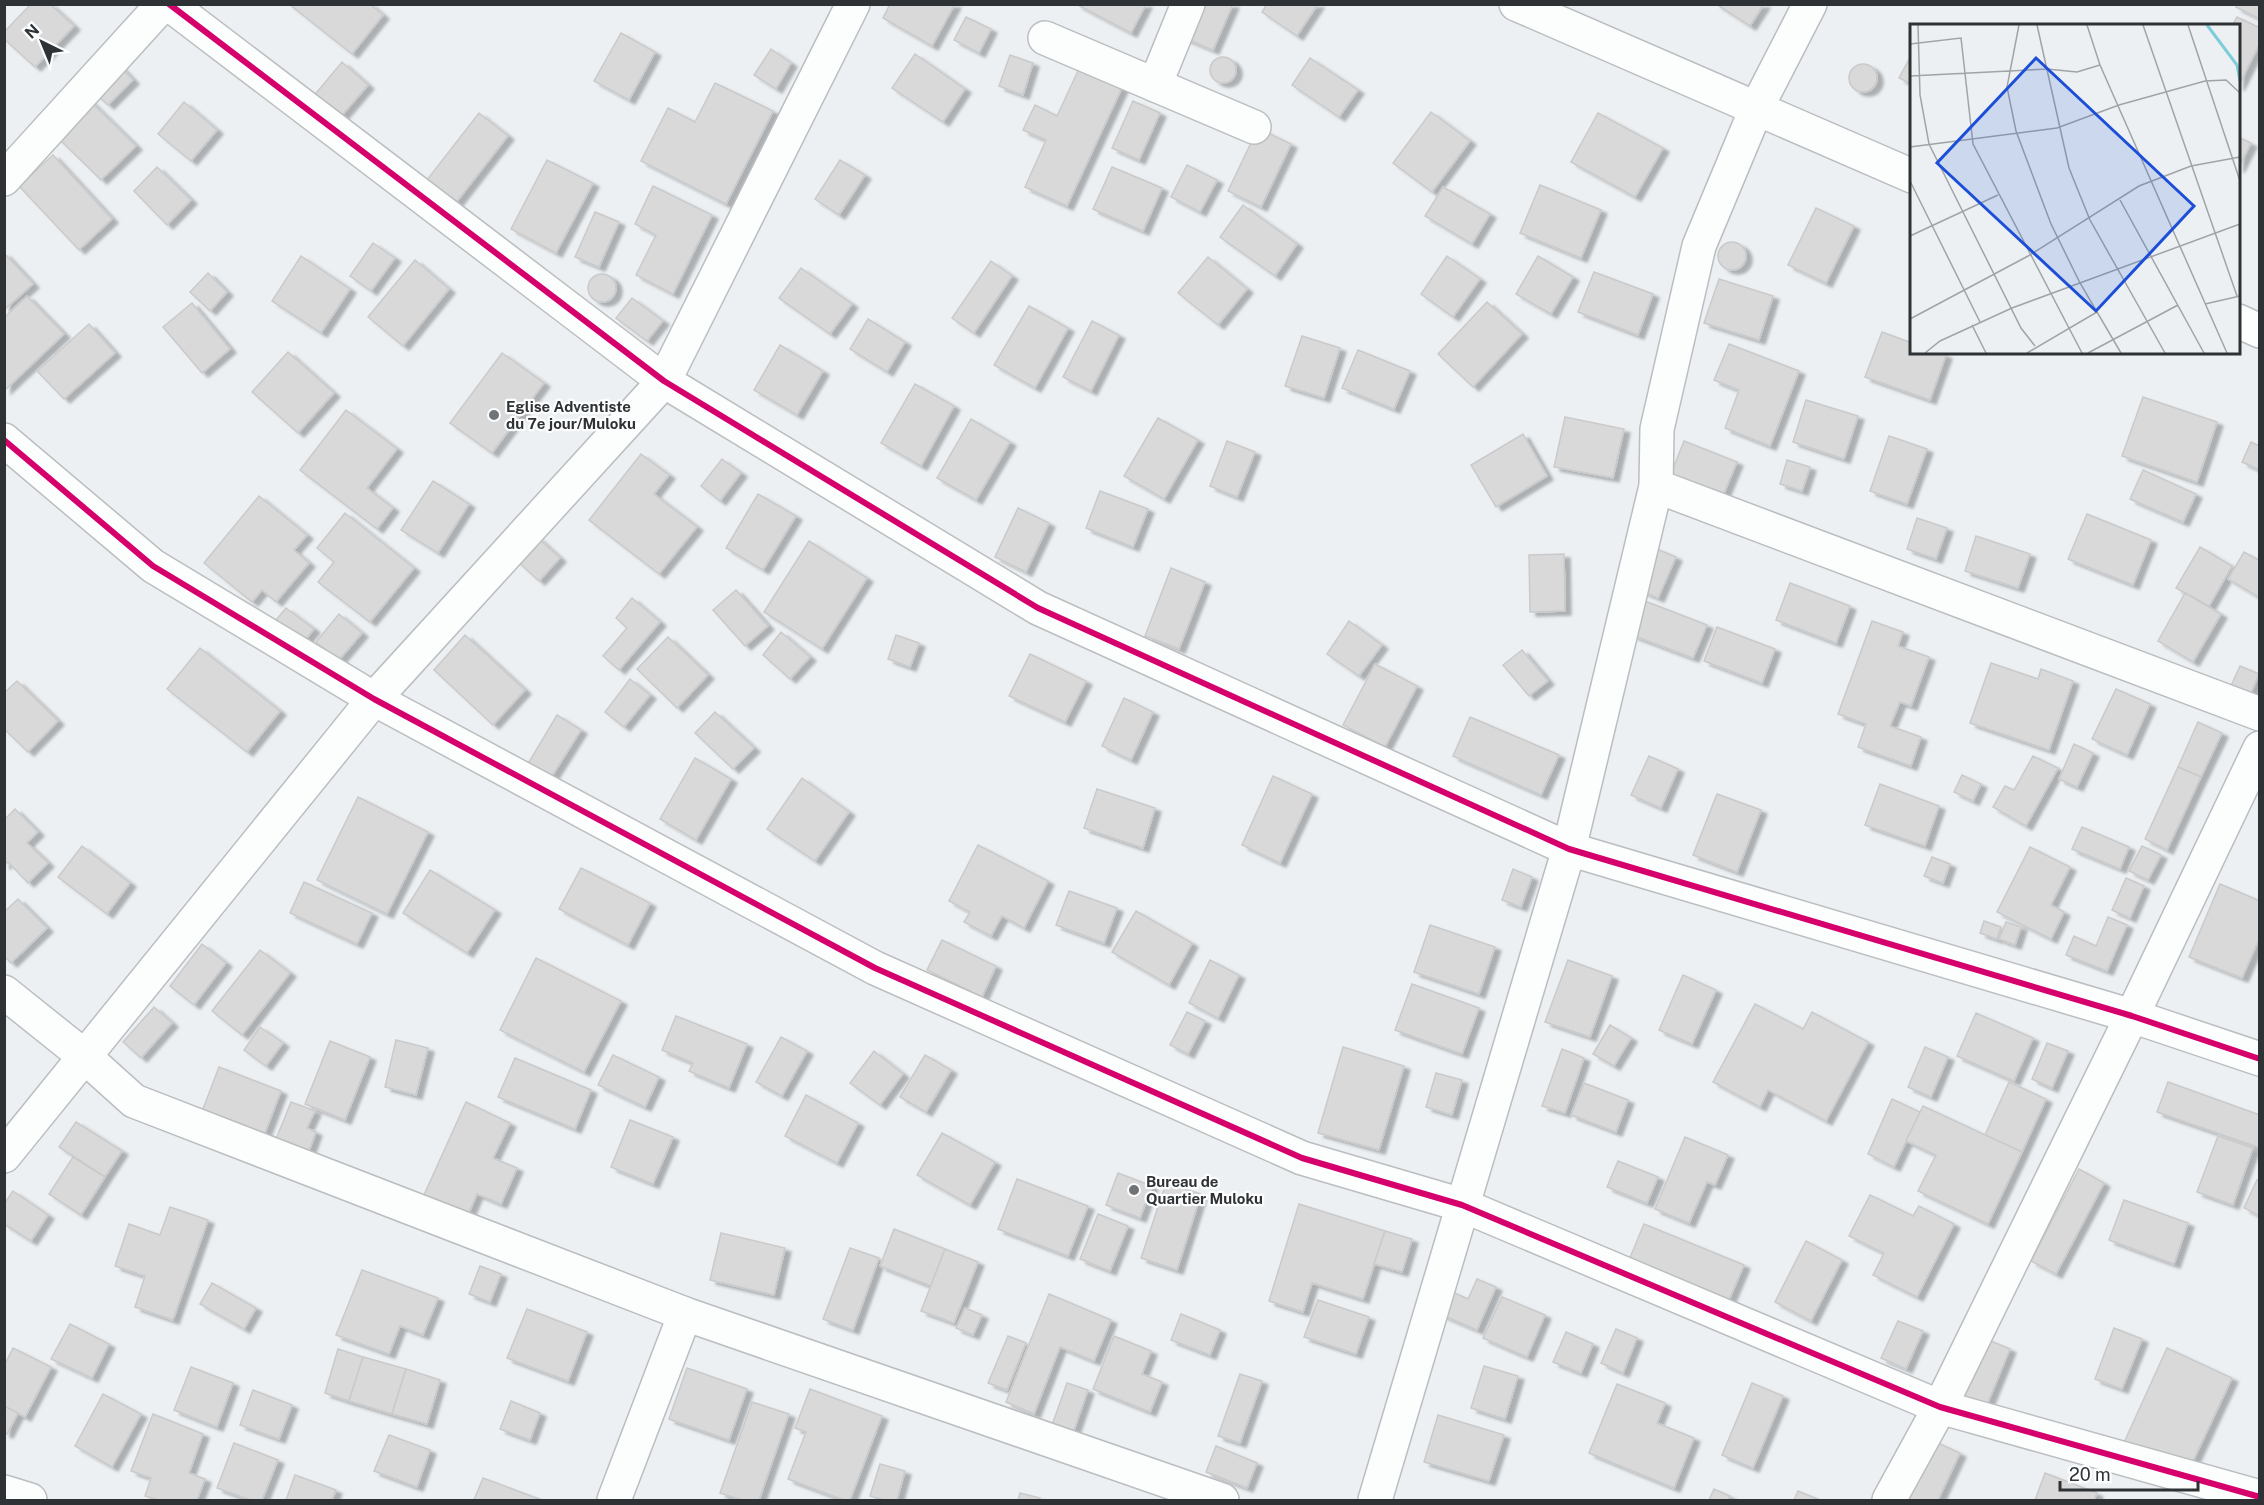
<svg xmlns="http://www.w3.org/2000/svg" width="2264" height="1505" viewBox="0 0 2264 1505" font-family="'Public Sans',sans-serif">
<defs>
<filter id="shadow"><feDropShadow dx="6" dy="4" stdDeviation="1.5" flood-color="#0004"/></filter>
</defs>
<rect width="100%" height="100%" fill="#ecf0f3"/>
<g fill="#d9d9da" stroke="#cacacb" stroke-width="1.5" filter="url(#shadow)">
<path d="M31,4h19l24,22 -39,41 -31,-28v-7z"/>
<path d="M289,4h81l13,11 -31,39z"/>
<path d="M890,4h65l-23,42 -49,-28z"/>
<path d="M1076,4h70l-15,29z"/>
<path d="M1183,4h50l-20,46 -43,-18z"/>
<path d="M1267,4h51l-21,32 -35,-24z"/>
<path d="M1716,4h48l-14,22z"/>
<path d="M2237,4h23v15l-24,-12z"/>
<path d="M966,17l25,12 -12,24 -25,-13z"/>
<path d="M2237,17l23,11v15l-22,44v-61h-6z"/>
<path d="M621,33l34,19 -26,48 -35,-19z"/>
<path d="M771,49l20,14 -15,26 -22,-14z"/>
<path d="M915,54l50,35 -22,33 -51,-34z"/>
<path d="M1912,54v30l-13,-6z"/>
<path d="M1010,55l23,8 -10,32 -24,-9z"/>
<circle cx="1223" cy="70" r="13"/>
<path d="M1084,58l43,19 -60,129 -42,-19 21,-47 -23,-10 12,-25 22,11z"/>
<path d="M1310,58l48,32 -19,27 -47,-32z"/>
<path d="M115,61l18,19 -25,25 -20,-18z"/>
<path d="M342,62l26,23 -35,41 -26,-22z"/>
<circle cx="1863" cy="78" r="14"/>
<path d="M715,83l58,28 -47,93 -85,-43 27,-53 27,14z"/>
<path d="M86,97l50,49 -35,34 -49,-48z"/>
<path d="M1133,101l27,12 -21,47 -27,-12z"/>
<path d="M184,102l33,28 -26,31 -33,-27z"/>
<path d="M1431,112l39,29 -38,51 -39,-29z"/>
<path d="M479,113l29,23 -53,68 -29,-23z"/>
<path d="M1598,113l65,35 -28,49 -64,-35z"/>
<path d="M1258,128l33,16 -30,63 -33,-16z"/>
<path d="M2238,137l13,6 -13,26z"/>
<path d="M53,155l59,64 -33,31 -60,-64z"/>
<path d="M547,160l46,23 -37,70 -45,-24z"/>
<path d="M840,160l25,15 -26,40 -24,-16z"/>
<path d="M1187,165l30,15 -17,32 -29,-15z"/>
<path d="M157,167l34,33 -24,25 -33,-34z"/>
<path d="M1112,167l50,21 -19,43 -50,-22z"/>
<path d="M1540,185l61,25 -20,48 -61,-25z"/>
<path d="M653,186l59,29 -39,79 -37,-19 20,-40 -21,-11z"/>
<path d="M1443,187l47,27 -18,30 -47,-28z"/>
<path d="M1243,205l54,39 -22,32 -55,-39z"/>
<path d="M1816,208l38,18 -28,57 -38,-18z"/>
<path d="M595,212l24,10 -20,45 -24,-10z"/>
<circle cx="1732" cy="256" r="14"/>
<path d="M373,243l22,15 -24,33 -21,-15z"/>
<path d="M4,253l29,31 -29,26z"/>
<path d="M301,256l49,33 -29,44 -49,-32z"/>
<path d="M1447,256l33,23 -27,38 -32,-23z"/>
<path d="M1538,256l35,21 -22,37 -35,-20z"/>
<path d="M1208,257l39,32 -29,36 -40,-32z"/>
<path d="M415,260l34,29 -46,57 -35,-29z"/>
<path d="M991,261l21,15 -38,57 -22,-15z"/>
<path d="M801,268l51,36 -22,30 -51,-36z"/>
<path d="M1594,272l59,22 -15,41 -60,-23z"/>
<path d="M208,273l19,19 -17,19 -20,-19z"/>
<circle cx="602" cy="288" r="14"/>
<path d="M1719,279l54,17 -14,44 -55,-17z"/>
<path d="M27,296l37,38 -59,56 -1,-72z"/>
<path d="M632,298l31,23 -16,20 -31,-23z"/>
<path d="M1487,302l35,32 -49,53 -35,-33z"/>
<path d="M192,303l38,46 -28,24 -39,-46z"/>
<path d="M1029,306l39,22 -33,60 -41,-23z"/>
<path d="M868,319l37,23 -18,30 -37,-23z"/>
<path d="M1092,321l27,14 -28,56 -28,-14z"/>
<path d="M89,324l26,29 -51,46 -27,-28z"/>
<path d="M1882,332l30,11v9h26l8,3 -16,45 -65,-23z"/>
<path d="M1302,336l38,12 -16,50 -39,-12z"/>
<path d="M1729,344l70,27 -29,75 -45,-18 14,-38 -25,-10z"/>
<path d="M780,345l43,26 -26,44 -43,-25z"/>
<path d="M1358,350l52,21 -16,38 -52,-21z"/>
<path d="M288,352l46,41 -36,40 -46,-41z"/>
<path d="M502,353l42,30 -52,70 -42,-30z"/>
<path d="M915,384l39,22 -33,60 -40,-23z"/>
<path d="M2143,397l74,25 -20,60 -75,-26z"/>
<path d="M1806,400l52,16 -14,43 -51,-17z"/>
<path d="M346,410l51,39 -30,39 26,20 -16,21 -77,-59z"/>
<path d="M1565,417l59,12 -11,49 -59,-11z"/>
<path d="M1158,418l40,22 -34,59 -40,-23z"/>
<path d="M971,419l39,23 -34,58 -39,-22z"/>
<path d="M1523,434l24,42 -51,31 -25,-42z"/>
<path d="M1889,436l38,13 -20,55 -37,-13z"/>
<path d="M1227,441l28,11 -18,45 -27,-11z"/>
<path d="M1684,441l53,21 -15,36 -52,-22z"/>
<path d="M2251,442l9,4v24l-18,-8z"/>
<path d="M641,454l28,21 -15,19 43,33 -38,47 -70,-54z"/>
<path d="M722,459l19,14 -21,28 -19,-15z"/>
<path d="M1787,460l23,7 -8,24 -22,-7z"/>
<path d="M2143,470l53,24 -13,28 -53,-23z"/>
<path d="M433,481l36,23 -31,49 -37,-23z"/>
<path d="M1100,491l48,18 -15,38 -47,-19z"/>
<path d="M758,494l38,22 -33,54 -37,-22z"/>
<path d="M259,496l48,39 -13,15 15,13 -33,39 -14,-12 -10,12 -48,-39z"/>
<path d="M1018,508l31,15 -23,49 -31,-15z"/>
<path d="M345,513l69,55 -44,54 -52,-40 16,-20 -17,-14z"/>
<path d="M2087,514l64,26 -18,45 -65,-26z"/>
<path d="M1917,518l30,10 -11,31 -29,-10z"/>
<path d="M1976,536l54,18 -12,34 -53,-17z"/>
<path d="M537,537l23,21 -21,23 -23,-21z"/>
<path d="M809,541l58,37 -45,71 -58,-37z"/>
<path d="M1652,547l24,10 -18,41 -23,-10z"/>
<path d="M2200,547l32,19 -23,40 -33,-18z"/>
<path d="M2244,552l16,9v37l-32,-19z"/>
<path d="M1564,554l1,57 -35,1 -1,-57z"/>
<path d="M1171,568l34,14 -26,67 -34,-13z"/>
<path d="M1790,583l60,23 -14,37 -60,-23z"/>
<path d="M736,590l32,36 -23,20 -32,-36z"/>
<path d="M2185,593l36,21 -28,48 -35,-21z"/>
<path d="M632,598l28,24 -41,48 -16,-14 24,-28 -11,-10z"/>
<path d="M1645,601l62,24 -14,33 -61,-23z"/>
<path d="M286,608l28,21 -15,19 -28,-22z"/>
<path d="M339,614l23,19 -23,27 -23,-18z"/>
<path d="M1349,621l33,24 -23,31 -32,-22z"/>
<path d="M1872,621l31,11 -5,14 31,11 -18,49 -11,-4 -10,24 31,11 -10,29 -53,-19 8,-23 -28,-10z"/>
<path d="M1717,627l58,22 -13,34 -58,-22z"/>
<path d="M781,632l29,25 -20,22 -27,-24z"/>
<path d="M465,635l60,55 -32,35 -59,-55z"/>
<path d="M896,635l23,8 -9,24 -22,-8z"/>
<path d="M668,637l40,38 -31,33 -40,-39z"/>
<path d="M200,648l80,63 -33,41 -80,-63z"/>
<path d="M1522,650l26,31 -19,15 -26,-31z"/>
<path d="M1030,654l56,27 -21,41 -56,-26z"/>
<path d="M1991,663l47,16 3,-10 32,12 -24,69 -79,-27z"/>
<path d="M1375,664l42,22 -32,61 -42,-22z"/>
<path d="M2240,666l19,8 -9,21 -19,-9z"/>
<path d="M630,679l20,16 -26,32 -19,-15z"/>
<path d="M17,681l41,40 -30,31 -24,-23v-36z"/>
<path d="M2116,689l34,15 -23,51 -35,-16z"/>
<path d="M1124,698l29,14 -22,48 -29,-14z"/>
<path d="M715,712l39,36 -21,21 -38,-36z"/>
<path d="M557,715l24,15 -32,51 -23,-14z"/>
<path d="M1470,717l89,38 -18,40 -88,-39z"/>
<path d="M2198,722l24,11 -21,44 -23,-10z"/>
<path d="M2074,744l19,9 -16,34 -18,-8z"/>
<path d="M1649,756l29,13 -17,39 -30,-13z"/>
<path d="M2033,756l25,12 -32,58 -33,-19 12,-21 9,4z"/>
<path d="M695,758l36,21 -35,61 -36,-21z"/>
<path d="M2178,767l23,10 -34,73 -22,-11z"/>
<path d="M1962,775l19,9 -8,17 -19,-9z"/>
<path d="M1273,776l39,18 -32,69 -38,-18z"/>
<path d="M802,778l47,34 -34,49 -48,-32z"/>
<path d="M1880,784l59,22 -14,40 -60,-21z"/>
<path d="M1097,789l58,19 -12,40 -59,-20z"/>
<path d="M1717,794l44,16 -24,62 -44,-17z"/>
<path d="M358,797l70,35 -41,82 -70,-34z"/>
<path d="M15,809l23,23 -11,11 21,20 -20,20 -20,-21 -4,3v-45z"/>
<path d="M2082,827l47,20 -9,22 -48,-20z"/>
<path d="M978,845l70,36 -24,47 -22,-12 -11,20 -27,-14 6,-10 -21,-11z"/>
<path d="M82,846l48,37 -23,31 -49,-37z"/>
<path d="M2142,846l19,9 -13,25 -19,-9z"/>
<path d="M2030,847l40,20 -19,38 13,7 -13,27 -54,-27z"/>
<path d="M1932,857l18,7 -7,19 -19,-7z"/>
<path d="M581,868l69,35 -22,42 -69,-36z"/>
<path d="M1513,869l19,8 -11,30 -19,-7z"/>
<path d="M430,870l65,40 -28,43 -64,-40z"/>
<path d="M2126,878l18,8 -14,32 -18,-8z"/>
<path d="M304,882l68,31 -15,31 -67,-31z"/>
<path d="M2220,884l40,17v36l-18,41 -53,-21z"/>
<path d="M1069,891l48,17 -13,35 -48,-18z"/>
<path d="M18,899l29,29 -36,35 -7,-7v-44z"/>
<path d="M1136,911l56,32 -23,42 -57,-33z"/>
<path d="M2108,917l19,8 -20,46 -41,-16 8,-19 22,10z"/>
<path d="M1984,921l17,6 -4,12 -17,-6z"/>
<path d="M2006,922l15,5 -6,18 -16,-6z"/>
<path d="M1430,925l65,22 -16,47 -65,-22z"/>
<path d="M942,940l54,26 -14,31 -55,-27z"/>
<path d="M202,944l24,19 -32,42 -24,-19z"/>
<path d="M260,950l30,23 -48,62 -30,-24z"/>
<path d="M536,958l85,43 -37,71 -84,-42z"/>
<path d="M1210,960l29,15 -21,43 -29,-15z"/>
<path d="M1568,960l44,16 -22,61 -45,-15z"/>
<path d="M1683,975l33,15 -24,54 -33,-14z"/>
<path d="M1412,984l67,24 -17,46 -67,-24z"/>
<path d="M1755,1004l48,25 9,-17 56,30 -42,79 -58,-31 -8,17 -47,-25z"/>
<path d="M154,1007l18,16 -31,35 -18,-16z"/>
<path d="M1187,1012l18,9 -17,33 -18,-9z"/>
<path d="M1976,1013l57,25 -19,43 -57,-25z"/>
<path d="M676,1016l71,28 -18,44 -40,-17 4,-8 -31,-13z"/>
<path d="M1610,1025l21,13 -17,28 -21,-12z"/>
<path d="M260,1027l23,16 -17,23 -22,-16z"/>
<path d="M781,1037l26,14 -25,45 -26,-14z"/>
<path d="M396,1040l32,8 -12,47 -31,-8z"/>
<path d="M330,1041l40,16 -25,63 -40,-16z"/>
<path d="M2047,1043l21,8 -16,37 -20,-9z"/>
<path d="M1343,1047l61,19 -25,84 -61,-17z"/>
<path d="M1925,1047l23,10 -17,40 -23,-10z"/>
<path d="M1562,1049l22,9 -19,55 -23,-7z"/>
<path d="M874,1051l29,23 -23,31 -30,-22z"/>
<path d="M613,1055l46,22 -14,30 -47,-22z"/>
<path d="M925,1055l26,15 -25,42 -26,-15z"/>
<path d="M515,1058l76,32 -16,39 -77,-32z"/>
<path d="M219,1067l62,24 -18,47 -62,-24z"/>
<path d="M1436,1073l26,7 -10,35 -26,-8z"/>
<path d="M2009,1082l37,17 -24,53 -37,-17z"/>
<path d="M2168,1082l92,33v33l-103,-36z"/>
<path d="M1584,1083l44,17 -12,32 -45,-17z"/>
<path d="M806,1095l52,28 -21,40 -52,-27z"/>
<path d="M1892,1099l28,13 -26,55 -26,-13z"/>
<path d="M291,1102l24,9 -8,17 9,4 -7,19 -33,-12z"/>
<path d="M466,1102l44,21 -17,35 24,10 -16,36 -24,-10 -9,21 -44,-20z"/>
<path d="M1923,1106l99,46 -34,72 -70,-33 18,-36 -30,-14z"/>
<path d="M630,1120l43,17 -20,47 -42,-17z"/>
<path d="M76,1122l46,29 -17,26 -46,-30z"/>
<path d="M942,1133l53,29 -25,43 -53,-30z"/>
<path d="M2218,1136l35,12 -20,57 -36,-13z"/>
<path d="M1685,1137l43,18 -13,30 -8,-3 -18,41 -34,-14z"/>
<path d="M73,1157l32,20 -24,38 -32,-21z"/>
<path d="M1618,1161l40,16 -11,26 -40,-16z"/>
<path d="M2079,1169l25,14 -48,91 -25,-13z"/>
<path d="M1118,1173l34,13 -12,32 -34,-13z"/>
<path d="M1017,1179l71,27 -20,50 -70,-27z"/>
<path d="M2257,1180l3,1v35l-16,-8z"/>
<path d="M1166,1183l35,11 -24,76 -36,-12z"/>
<path d="M13,1191l35,24 -17,26 -27,-17v-20z"/>
<path d="M1870,1195l43,21 6,-10 35,18 -37,73 -44,-22 11,-22 -35,-17z"/>
<path d="M2124,1200l64,23 -14,41 -65,-24z"/>
<path d="M1299,1204l86,27 -22,68 -51,-16 -9,29 -34,-11z"/>
<path d="M170,1207l38,13 -35,100 -38,-13 10,-31 -30,-10 14,-42 31,11z"/>
<path d="M1098,1214l30,12 -18,45 -30,-12z"/>
<path d="M1644,1224l100,41 -15,35 -100,-40z"/>
<path d="M894,1229l51,20 -14,37 -51,-20z"/>
<path d="M1385,1231l27,8 -10,33 -28,-8z"/>
<path d="M721,1233l64,15 -11,47 -64,-15z"/>
<path d="M1806,1241l36,19 -31,61 -36,-19z"/>
<path d="M850,1248l29,10 -26,72 -30,-11z"/>
<path d="M945,1249l33,13 -24,61 -33,-12z"/>
<path d="M480,1266l21,8 -11,28 -21,-8z"/>
<path d="M362,1270l76,28 -15,37 -23,-9 -11,28 -53,-19z"/>
<path d="M1477,1279l19,8 -19,43 -37,-16 10,-23 18,8z"/>
<path d="M212,1283l44,25 -12,21 -44,-25z"/>
<path d="M1049,1294l62,26 -17,41 -34,-14 -26,67 -28,-12z"/>
<path d="M1502,1297l43,18 -18,42 -44,-19z"/>
<path d="M1318,1300l51,17 -13,37 -52,-17z"/>
<path d="M965,1308l17,7 -9,20 -17,-7z"/>
<path d="M527,1309l60,23 -19,49 -61,-23z"/>
<path d="M1181,1314l39,16 -10,25 -39,-15z"/>
<path d="M1898,1321l25,10 -17,38 -25,-11z"/>
<path d="M70,1324l39,20 -17,34 -41,-19z"/>
<path d="M2114,1328l28,11 -20,50 -27,-10z"/>
<path d="M1616,1329l21,9 -14,35 -22,-10z"/>
<path d="M1566,1332l27,12 -12,29 -28,-11z"/>
<path d="M1008,1336l18,7 -19,47 -19,-7z"/>
<path d="M1114,1336l37,15 -9,23 20,8 -12,30 -57,-23z"/>
<path d="M1986,1339l24,10 -26,63 -24,-10z"/>
<path d="M13,1348l38,19 -26,50 -21,-11v-40z"/>
<path d="M2167,1348l65,30 -46,98 -64,-29z"/>
<path d="M338,1349l25,8 -14,44 -24,-8z"/>
<path d="M363,1357l43,12 -14,45 -43,-13z"/>
<path d="M1484,1366l34,10 -13,43 -34,-11z"/>
<path d="M191,1367l42,16 -16,44 -43,-17z"/>
<path d="M687,1368l60,21 -18,51 -60,-21z"/>
<path d="M406,1369l34,11 -13,44 -35,-10z"/>
<path d="M1240,1374l22,7 -22,62 -22,-7z"/>
<path d="M1067,1383l21,7 -15,43 -21,-8z"/>
<path d="M1752,1383l31,13 -30,72 -31,-13z"/>
<path d="M1617,1384l48,19 -8,20 37,15 -20,50 -85,-35z"/>
<path d="M810,1389l72,27 -32,84h-6l-56,-21 18,-47 -11,-4z"/>
<path d="M253,1390l39,15 -13,34 -39,-14z"/>
<path d="M103,1394l38,20 -29,53 -37,-21z"/>
<path d="M511,1401l29,12 -10,27 -30,-11z"/>
<path d="M752,1402l37,12 -30,86h-17l-22,-7z"/>
<path d="M4,1406l14,7 -11,21 -3,-1z"/>
<path d="M153,1414l50,20 -14,39 16,6 -8,21h-39l-13,-4 6,-18 -20,-7z"/>
<path d="M1438,1415l66,20 -15,46 -65,-19z"/>
<path d="M389,1435l41,15 -13,37 -43,-16z"/>
<path d="M1936,1442l24,11 -22,47h-30z"/>
<path d="M234,1443l44,17 -16,40h-11l-34,-12z"/>
<path d="M1216,1446l41,17 -10,25 -41,-16z"/>
<path d="M880,1464l25,7 -8,29h-13l-14,-4z"/>
<path d="M2045,1473l52,20 -3,7h-59z"/>
<path d="M295,1475l41,15 -4,10h-46z"/>
<path d="M483,1478l59,22h-68z"/>
<path d="M1714,1489l16,7 -2,4h-19z"/>
<path d="M1798,1491l22,9h-26z"/>
<path d="M1020,1493l20,5 -1,2h-21z"/>
</g>
<g fill="none" stroke-linecap="round" stroke-linejoin="round">
<g stroke="#bbbec0" stroke-width="36">
<g id="minor">
<path d="M169,4l495,377 374,227 531,241 563,167 128,43"/>
<path d="M1516,4l396,172"/>
<path d="M1045,38l209,89"/>
<path d="M1155,85l33,-81"/>
<path d="M4,179l159,-175"/>
<path d="M2238,321l22,10"/>
<path d="M4,440l149,126 221,133 501,269 427,190 160,47 478,202 320,90"/>
<path d="M1656,486l604,228"/>
<path d="M4,992l80,64 50,45 551,213 537,186"/>
<path d="M4,1156l370,-457 290,-318 189,-377"/>
<path d="M4,1492l26,8"/>
<path d="M614,1500l71,-186"/>
<path d="M1375,1500l194,-651 87,-363 1,-57 42,-183 58,-139 53,-103"/>
<path d="M1889,1500l51,-93 192,-391 128,-268"/>
</g>
</g>
<use href="#minor" stroke="#fcfdfd" stroke-width="33"/>
<g stroke="#fbfdfe" stroke-width="10">
<g id="cycleway">
<path d="M169,4l495,377 374,227 531,241 563,167 128,43"/>
<path d="M4,440l149,126 221,133 501,269 427,190 160,47 478,202 320,90"/>
</g>
</g>
<use href="#cycleway" stroke="#d6006c" stroke-width="6"/>
</g>
<g fill="#717477" stroke="#fbfdfe" stroke-width="2">
<circle cx="494" cy="415" r="6"/>
<circle cx="1134" cy="1190" r="6"/>
</g>
<g text-anchor="middle" dominant-baseline="central" stroke-width="4.5" stroke-linejoin="round" paint-order="stroke">
<g font-size="15" font-weight="bold" fill="#2f3234" stroke="#fbfdfe" text-anchor="start">
<text x="506" y="406">Eglise Adventiste<tspan x="506" dy="17">du 7e jour/Muloku</tspan></text>
<text x="1146" y="1181">Bureau de<tspan x="1146" dy="17">Quartier Muloku</tspan></text>
</g>
</g>
<g transform="translate(1910 24)">
<rect width="330" height="330" fill="#ecf0f3"/>
<path fill="none" stroke="#7dccda" stroke-width="3" d="M297,1l30,40 3,16"/>
<path fill="none" stroke="#a0a4a7" stroke-width="1.5" d="M8,1l2,70 9,49 92,184 14,18M109,1l-12,62 9,44 35,93 29,59 41,70M127,1l32,143 21,52 75,133M177,1l13,40 127,288M233,1l94,271M278,1l52,156M0,20l51,-6 12,106 109,209M0,52l137,-7 30,3 23,-7M0,123l147,-19 62,-23 86,-24 21,-1 14,13M0,157l70,141M210,176l84,153M0,212l88,-41M295,280l35,-8M0,295l120,-64 109,-69 52,-20 49,-9M62,301l14,28M15,329l15,-12 72,-33 228,-84M117,329l70,-41M178,329l90,-48"/>
<path fill="#1d4ed8" fill-opacity="0.15" stroke="#1d4ed8" stroke-width="3" d="M126,34l158,148 -98,105 -159,-148z"/>
<rect width="330" height="330" fill="none" stroke="#2f3234" stroke-width="3"/>
</g>
<rect width="2264" height="1505" fill="none" stroke="#2f3234" stroke-width="12"/>
<g transform="translate(42 42) rotate(317)" stroke="#fbfdfe" stroke-width="4.5" paint-order="stroke">
<path d="M0-4.5L10 22L0 15L-10 22Z" fill="#2f3234"/>
<text y="-9" font-size="16" font-weight="bold" text-anchor="middle" fill="#2f3234">N</text>
</g>
<path d="M2060 1481v9h138v-9" fill="none" stroke="#2f3234" stroke-width="3"/>
<text x="2069" y="1481" font-size="18" fill="#2f3234" stroke="#fbfdfe" stroke-width="4.5" paint-order="stroke">20 m</text>
</svg>
